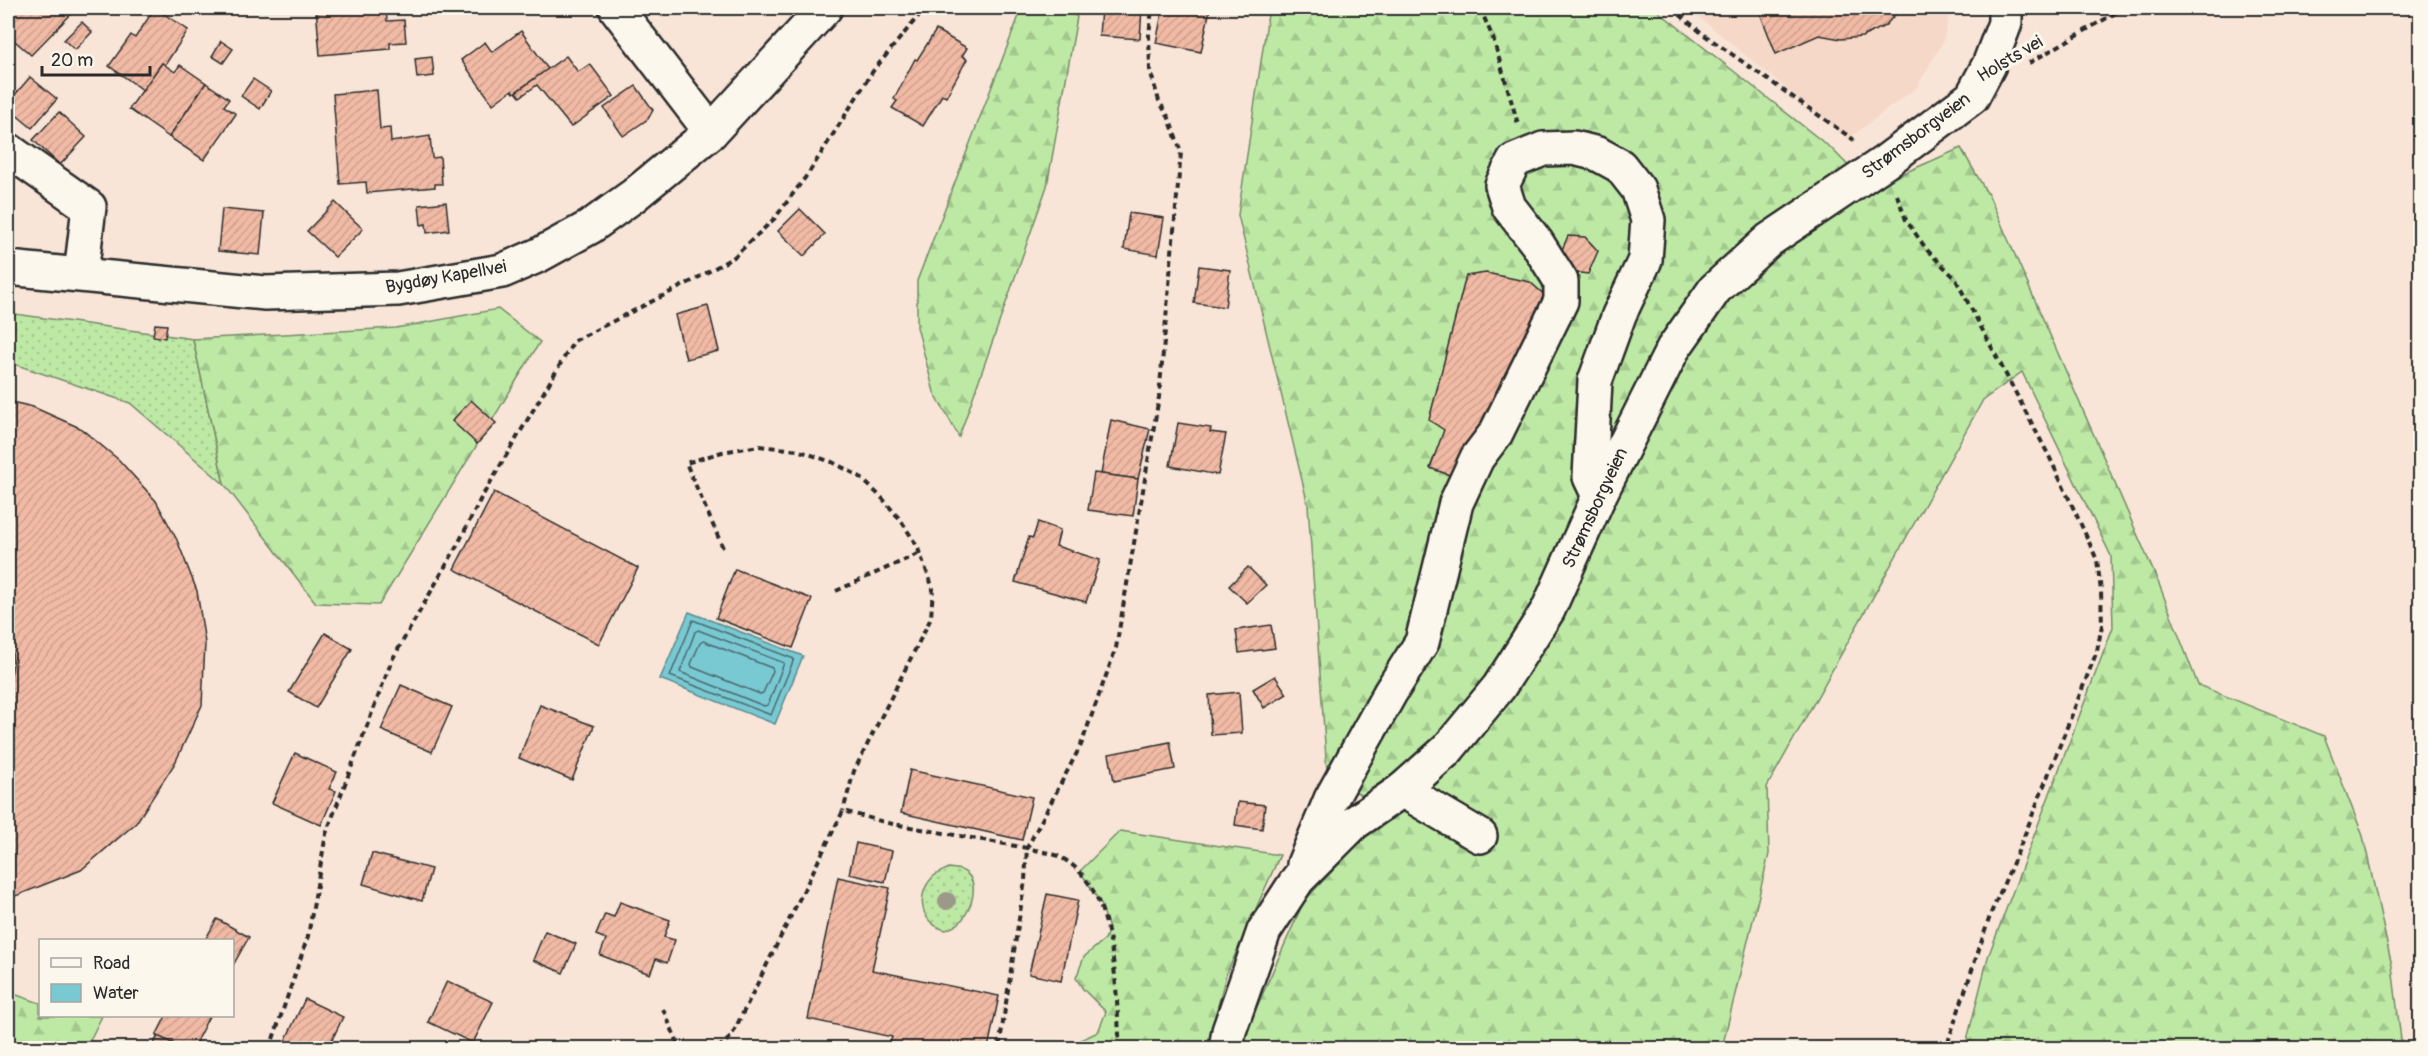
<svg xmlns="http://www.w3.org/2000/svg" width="2428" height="1056" viewBox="0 0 2428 1056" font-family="Pangolin,sans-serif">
<defs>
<pattern id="grass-dots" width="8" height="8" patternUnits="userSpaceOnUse" patternTransform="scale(1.5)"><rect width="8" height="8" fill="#bee9a5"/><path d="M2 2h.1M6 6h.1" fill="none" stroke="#a3c88e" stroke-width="1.8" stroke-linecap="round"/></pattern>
<pattern id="forest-firs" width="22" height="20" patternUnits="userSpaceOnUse" patternTransform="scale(1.5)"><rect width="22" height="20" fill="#bee9a5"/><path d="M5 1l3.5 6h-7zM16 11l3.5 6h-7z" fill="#a3c88e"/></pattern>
<pattern id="building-hatch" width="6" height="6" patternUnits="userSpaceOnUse" patternTransform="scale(1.5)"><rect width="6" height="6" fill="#f1baa5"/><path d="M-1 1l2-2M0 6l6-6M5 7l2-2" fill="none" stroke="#cfa08e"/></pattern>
</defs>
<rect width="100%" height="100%" fill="#f8e5d7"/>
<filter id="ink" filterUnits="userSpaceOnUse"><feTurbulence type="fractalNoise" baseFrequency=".0167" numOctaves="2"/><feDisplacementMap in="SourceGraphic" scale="12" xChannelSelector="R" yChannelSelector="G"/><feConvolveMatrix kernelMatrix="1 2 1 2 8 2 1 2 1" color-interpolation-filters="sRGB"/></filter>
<g filter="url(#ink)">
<path fill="#f6d8c8" d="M1688,8h263l-8,34 -26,45 -69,52z"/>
<g fill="url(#grass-dots)" stroke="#748a68" stroke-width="1.5">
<path d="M8,313l185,26 31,145 -94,-81 -122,-41z"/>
<path d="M949,868c4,1 11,1 14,3 19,10 8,41 -4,52 -3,3 -9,5 -13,7 -25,-5 -31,-34 -14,-52 4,-5 11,-7 17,-10z"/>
</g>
<g fill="url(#forest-firs)" stroke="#748a68" stroke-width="1.5">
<path d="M1022,8h44l11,9 -30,169 -88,251 -25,-45 -17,-65v-46z"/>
<path d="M1269,8h385l178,141 38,39 91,-40 29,50 169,386 39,101 126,51 39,100 29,130 10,82h-437l23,-91 125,-330 -2,-71 -89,-184 -39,28 -216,387 2,67 -47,194h-479l4,-19 57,-128 83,-88 -60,-41 -19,-267 -70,-290z"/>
<path d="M498,309l42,33 -161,263 -63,-2 -92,-119 -31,-145 203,-11z"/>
<path d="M1120,831l160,24 -54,120 -19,73h-143l34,-16 8,-20 -23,-23 -7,-11 8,-21 21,-18 4,-10 -8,-25 -21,-33z"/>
<path d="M8,992l32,11v13h62l-16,32h-78z"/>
</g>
<path fill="#79c9d3" stroke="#5a8a90" stroke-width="1.5" d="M689,612l114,44 -28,68 -115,-45z"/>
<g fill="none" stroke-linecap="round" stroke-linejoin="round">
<g stroke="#4a6a6e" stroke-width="1.5">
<path d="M693,620l101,39 -23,56 -101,-39z"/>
<path d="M698,630l86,33 -16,42 -4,1 -84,-34 15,-40z"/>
<path d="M703,641l69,27 1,3 -10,22 -3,1 -68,-27 -1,-3 9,-21z"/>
</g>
</g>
<g fill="url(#building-hatch)" stroke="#2b2b2b" stroke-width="1.5">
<path d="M8,8h69l-46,47 -23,-20z"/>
<path d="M155,8l33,22 -23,35 -3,-2 -19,27 -34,-24 22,-31 4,3z"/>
<path d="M316,8h70l1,13 17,-1 2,22 -16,1v6l-70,6z"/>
<path d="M1101,8h41l-2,31 -41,-3z"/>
<path d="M1163,8l47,1 -9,43 -45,-9z"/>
<path d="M1758,8h143l-16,18 -23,11 -21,2 -22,-4 -43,19z"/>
<path d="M82,22l10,10 -17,18 -11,-10z"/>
<path d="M936,30l31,18 -5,8 5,3 -21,38 -4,-2 -19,31 -31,-18 5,-7 -3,-2 21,-40 2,1z"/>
<path d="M521,31l27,38 -34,24 -2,-3 -19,14 -32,-44 24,-18 7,10z"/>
<path d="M221,41l12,8 -10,14 -11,-7z"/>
<path d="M566,56l12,16 12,-8 24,32 -43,31 -34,-42 -17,12 -4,-5z"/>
<path d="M432,57l2,19 -17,2 -2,-19z"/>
<path d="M162,63l13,9 5,-7 26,18 -37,54 -40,-28z"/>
<path d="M30,77l27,22 -25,29 -24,-20v-5z"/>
<path d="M253,79l18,12 -11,18 -19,-13z"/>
<path d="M206,83l23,16 -5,7 12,8 -32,46 -35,-23z"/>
<path d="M636,86l17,24 -5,9 -25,17 -19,-28z"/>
<path d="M377,90l3,39 10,-1 1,14 39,-6 2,22 8,-1 2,27h-7v3l-68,6 -1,-11 -26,2 -7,-90z"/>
<path d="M59,112l27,25 -26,28 -27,-25z"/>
<path d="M335,202l28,27 -28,28 -28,-26z"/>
<path d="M446,202l3,28 -22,3 -1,-9 -5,1 -2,-20z"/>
<path d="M222,209l42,4 -4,42 -42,-4z"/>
<path d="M800,209l25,25 -21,22 -26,-25z"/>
<path d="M1129,213l35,5 -6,37 -34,-6z"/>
<path d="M1568,236l17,1 13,14 -10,23 -16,-2 -14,-13z"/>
<path d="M1199,266l31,4 -5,37 -31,-4z"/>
<path d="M1486,273l44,9 19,17 -61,141 -30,38 -28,-10 14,-38 -15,-10 37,-144z"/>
<path d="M708,306l11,45 -33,8 -11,-44z"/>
<path d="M155,324l12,1 -2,13 -12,-2z"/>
<path d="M471,400l25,23 -19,21 -25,-23z"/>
<path d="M8,401l25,6 47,21 39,32 37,41 21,39 20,51 8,52 -3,62 -27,58 -39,60 -55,47 -73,29v-208l5,-27 -2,-29 -3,-11z"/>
<path d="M1111,420l39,9 -12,50 -37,-5z"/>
<path d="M1178,423l33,5 -1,4 16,2 -8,41 -48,-9z"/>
<path d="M1094,473l44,6 -5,37 -45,-6z"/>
<path d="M494,492l144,76 -39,76 -145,-75z"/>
<path d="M1038,522l22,8 -4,16 44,14 -14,42 -71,-20 14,-45 4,1z"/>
<path d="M1248,567l18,18 -19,18 -18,-17z"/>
<path d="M735,569l77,30 -19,49 -77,-30z"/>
<path d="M1271,625l4,23 -36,5 -3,-23z"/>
<path d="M325,633l27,16 -36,59 -27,-16z"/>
<path d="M1275,676l12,18 -23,14 -11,-19z"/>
<path d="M401,685l51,22 -20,45 -51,-22z"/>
<path d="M1239,692l3,41 -31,2 -2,-40z"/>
<path d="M540,705l54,21 -22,54 -53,-22z"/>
<path d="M1170,742l5,27 -61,12 -5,-27z"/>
<path d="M295,753l42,19 -8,17 7,2 -15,34 -49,-22z"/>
<path d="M910,770l122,27 -10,43 -121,-27z"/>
<path d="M1238,802l27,3 -3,24 -27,-4z"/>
<path d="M856,843l36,8 -7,31 -36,-8z"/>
<path d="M372,853l59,16 -9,32 -59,-17z"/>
<path d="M838,877l52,11 -18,82 127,26 -11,52 -49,-2v2h-50l3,-11 -84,-18z"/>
<path d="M1047,894l31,6 -17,81 -32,-7z"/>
<path d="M620,902l50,18 -6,17 11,3 -8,23 -11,-4 -6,15 -50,-19 6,-16 -10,-4 9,-21 9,3z"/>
<path d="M217,919l32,18 -17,30v-27h-27z"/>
<path d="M545,931l31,13 -13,29 -30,-13z"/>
<path d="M447,981l46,21 -20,41 -45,-21z"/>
<path d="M305,999l38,18 -15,31h-26l-17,-7z"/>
<path d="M166,1016h43l-16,32h-11l-26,-12z"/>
<path d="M158,1036l24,12h-31z"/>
</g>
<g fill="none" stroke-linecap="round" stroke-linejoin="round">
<g stroke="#2b2b2b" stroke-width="38">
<g id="minor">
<path d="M616,8l95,124"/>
<path d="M8,150l81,57 -8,67"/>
<path d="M8,268l257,25 133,-4 104,-18 37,-16 51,-28 43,-31 78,-64 114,-124"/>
<path d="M1402,790l78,46"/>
<path d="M1304,864l27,-65 59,-106 32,-51 34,-139 21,-45 19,-25 65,-132v-20l-24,-38 -28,-36 -7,-22 12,-24 29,-12 31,-1 24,6 22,12 18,23 10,31 -3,40 -26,55 -24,66 -5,96 9,19"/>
<path d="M1226,1048l3,-17 35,-100 34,-52 56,-56 48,-33 45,-40 52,-63 49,-77 51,-114 74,-147 42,-60 54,-49 116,-78 87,-65 17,-32 16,-42v-15"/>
</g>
</g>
<g stroke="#2b2b2b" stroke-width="4" stroke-dasharray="6 4.5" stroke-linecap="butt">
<path d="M1480,8l13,30 25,86"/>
<path d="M1672,8l31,26 151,106"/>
<path d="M2029,63l95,-55"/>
<path d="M1897,195l9,25 21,30 28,28 94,178 35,75 13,29 4,31 1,34 -5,26 -78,198 -28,64 -45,135"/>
<path d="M723,548l-37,-85 36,-11 37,-6 38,4 35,12 27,14 24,23 19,23 15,24 16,42 -2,30 -77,153 -11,40"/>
<path d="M836,591l84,-38"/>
<path d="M663,1009l17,39"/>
<path d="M274,1048l-3,-3 37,-109 18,-102 66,-174 65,-114 23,-46 94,-159 118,-60 42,-24 41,-39 35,-47 63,-100 52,-63"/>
<path d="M718,1048l13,-11 112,-226 45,12 139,25 -2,32 -26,168"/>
<path d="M1120,1048c-5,-58 -1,-163 -62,-192 -9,-4 -22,-5 -31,-8l54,-103 35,-97 43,-251 22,-245 -12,-34 -10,-17 -9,-31 -1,-35 3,-27"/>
</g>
<use href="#minor" stroke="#fbf7ec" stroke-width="33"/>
</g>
<circle fill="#9c9989" cx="947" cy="901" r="9"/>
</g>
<g text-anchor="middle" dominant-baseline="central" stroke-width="6" stroke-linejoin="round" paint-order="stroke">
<g font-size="18" fill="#2b2b2b" stroke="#fbf7ec">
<text transform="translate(2010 59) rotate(-31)">Holsts vei</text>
<text transform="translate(1916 136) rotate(-37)">Strømsborgveien</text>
<text transform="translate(446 277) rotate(-10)">Bygdøy Kapellvei</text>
<text transform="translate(1595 508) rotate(-65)">Strømsborgveien</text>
</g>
</g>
<rect width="2428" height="1056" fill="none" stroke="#fbf7ec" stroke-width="30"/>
<rect x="15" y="15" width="2398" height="1026" fill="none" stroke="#2b2b2b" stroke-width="2" filter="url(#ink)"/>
<rect x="39" y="939" width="195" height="78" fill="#fbf7ec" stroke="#a8a59f" stroke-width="1.5"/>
<rect x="51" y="958" width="30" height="9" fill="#fbf7ec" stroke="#a8a59f" stroke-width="1.5"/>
<text x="93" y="969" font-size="18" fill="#2b2b2b">Road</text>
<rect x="51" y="984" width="30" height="18" fill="#79c9d3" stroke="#a8a59f" stroke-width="1.5"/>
<text x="93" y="999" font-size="18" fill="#2b2b2b">Water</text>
<path d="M42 66v9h108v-9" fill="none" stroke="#2b2b2b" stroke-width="3"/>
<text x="51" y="66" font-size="18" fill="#2b2b2b" stroke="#fbf7ec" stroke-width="4.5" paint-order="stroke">20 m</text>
</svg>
